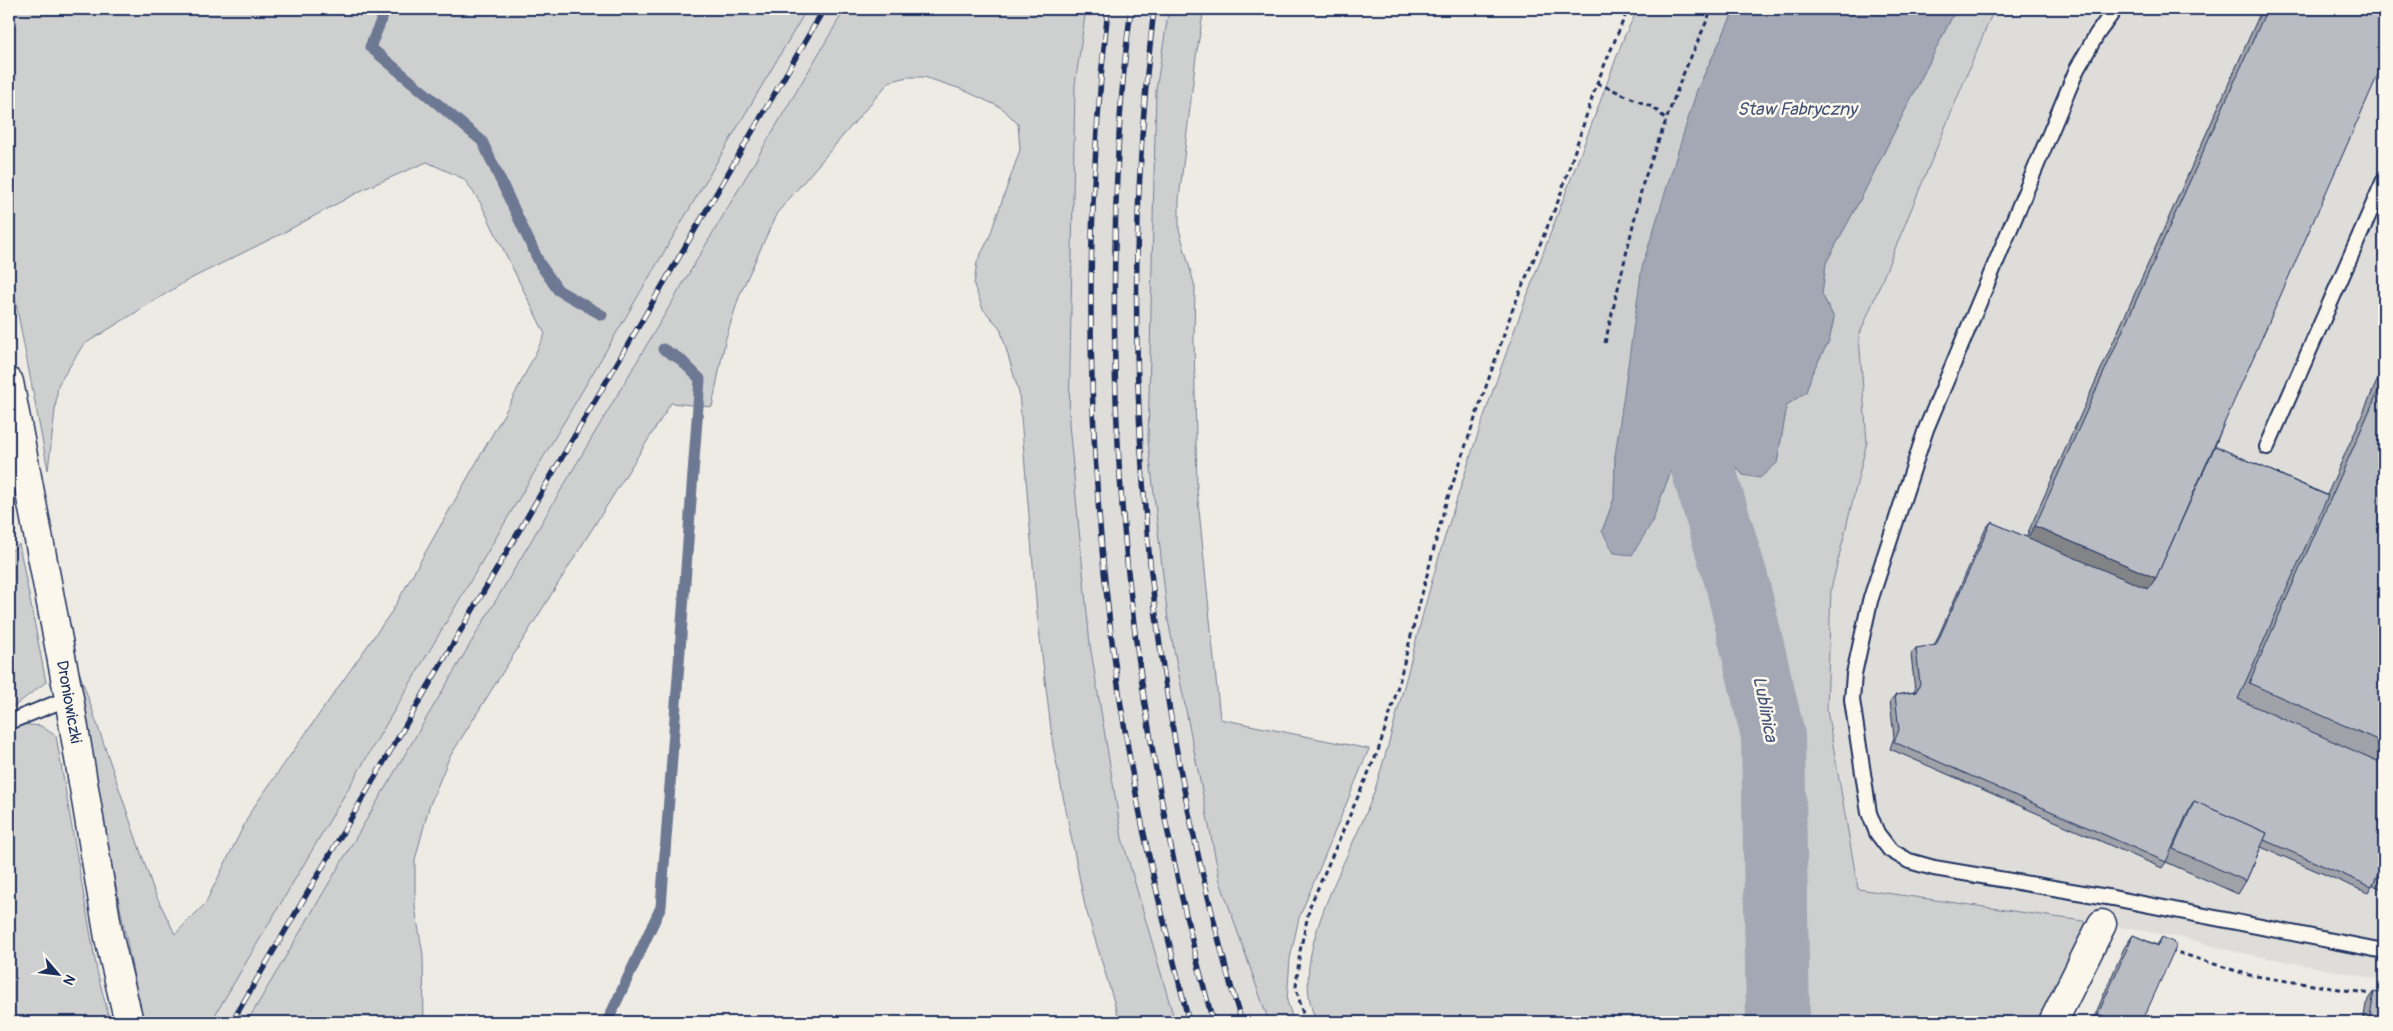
<svg xmlns="http://www.w3.org/2000/svg" width="2393" height="1031" viewBox="0 0 2393 1031" font-family="Pangolin,sans-serif">
<rect width="100%" height="100%" fill="#eeebe4"/>
<filter id="ink" filterUnits="userSpaceOnUse"><feTurbulence type="fractalNoise" baseFrequency=".02" numOctaves="2"/><feDisplacementMap in="SourceGraphic" scale="10" xChannelSelector="R" yChannelSelector="G"/><feConvolveMatrix kernelMatrix="1 2 1 2 8 2 1 2 1" color-interpolation-filters="sRGB"/></filter>
<g filter="url(#ink)">
<g fill="#deddda">
<path d="M807,9h38l-598,1013h-36z"/>
<path d="M1086,9h83l-13,81 -8,351 20,179 52,261 49,141h-94l-53,-184 -32,-193 -21,-221 6,-339z"/>
<path d="M1994,9h390v971l-152,-29 -48,-13 -94,-16 -232,-33 -31,-179 4,-121 36,-147 -8,-106z"/>
</g>
<g fill="#cecfcf" stroke="#747f96">
<path d="M9,9h798l-596,1013h-68l-35,-175 -29,-176 75,220 21,43 30,-30 46,-93 141,-200 121,-213 32,-64 -65,-132 -16,-23 -37,-17 -61,26 -85,46 -93,46 -105,65 -25,40 -10,85 -39,-203z"/>
<path d="M845,9h241l-11,76 -6,339 21,221 32,193 53,184h-55l-35,-116 -32,-160 -16,-133 -18,-220 -19,-65 -17,-19 -9,-24 3,-23 12,-24 31,-88 -2,-26 -16,-16 -41,-19 -37,-12h-17l-18,5 -112,131 -37,81 -15,47 -13,66 -41,-4 -222,355 -20,49 -14,53v47l8,48 1,67h-177z"/>
<path d="M1169,9h35l-8,48 -17,142v30l16,58 -1,52 3,151 23,229 149,30 -70,169 -9,41 -3,42 7,21h-25l-49,-141 -52,-261 -20,-179 8,-351z"/>
<path d="M1638,9h97l-38,81 -82,366 -1,43 -12,32 49,-7 28,-75 14,-14 20,6 30,34 34,-12 10,-58 19,-13 6,-19 17,-32 5,-23 -12,-24 4,-31 34,-63 96,-191h38l-135,327 8,106 -36,147 -4,121 31,179 232,33 -50,100h-723c-34,-67 39,-171 59,-236 28,-90 47,-183 76,-272 50,-162 114,-318 172,-477z"/>
<path d="M19,544l27,138 -37,28v-157z"/>
<path d="M21,724l20,2 15,10 41,235 13,51h-101v-291z"/>
</g>
<path fill="#a3a8b4" stroke="#6d7892" d="M1735,9h221l-96,191 -34,63 -4,31 12,24 -5,23 -17,32 -6,19 -19,13 -10,58 -17,15 -17,-3 -30,-34 -20,-6 -14,14 -28,75 -19,31 -18,-2 -12,-22 12,-32 1,-43 27,-189 55,-177z"/>
<g fill="none" stroke-linecap="round" stroke-linejoin="round">
<g stroke="#6d7892" stroke-width="11">
<path d="M386,9l-16,38 112,94 58,123 18,26 44,25"/>
<path d="M607,1022l54,-115 39,-528 -20,-20 -17,-10"/>
</g>
<path stroke="#a3a8b4" stroke-width="64" d="M1707,347l-14,88 44,147 36,154 5,286"/>
<g stroke="#1b2f5e" stroke-width="18">
<g id="lane">
<path d="M2115,9l-18,25 -20,35 -151,360 -56,172 -16,73 -2,26 17,113 8,20 13,17 19,11 25,7 179,30 271,53"/>
<path d="M2267,447l117,-267"/>
<path d="M9,722l60,-24"/>
</g>
</g>
<g stroke="#1b2f5e" stroke-width="31">
<path id="street" d="M2053,1022l49,-98"/>
</g>
<g stroke="#1b2f5e" stroke-width="31">
<path id="secondary" d="M9,382l60,316 40,240 20,84"/>
</g>
<g stroke="#1b2f5e" stroke-width="3" stroke-dasharray="5 4" stroke-linecap="butt">
<path d="M1597,83l57,25 12,11"/>
<path d="M1605,343l38,-160 39,-106 30,-68"/>
<path d="M2170,950l79,25 135,21"/>
<path d="M1305,1022l-9,-35 4,-36 10,-45 68,-155 16,-50 51,-195 67,-195 47,-112 38,-116 31,-74"/>
</g>
<use href="#lane" stroke="#fbf7ec" stroke-width="14"/>
<use href="#street" stroke="#fbf7ec" stroke-width="28"/>
<use href="#secondary" stroke="#fbf7ec" stroke-width="28"/>
<g stroke="#1b2f5e" stroke-width="5.5">
<g id="rail">
<path d="M1108,9c-29,252 -21,513 24,763 15,84 36,167 57,250"/>
<path d="M1131,9c-11,80 -15,160 -16,241 -6,261 29,520 98,772"/>
<path d="M1154,9c-35,287 -17,598 52,879 11,45 21,90 36,134"/>
<path d="M232,1022l592,-1013"/>
</g>
</g>
<use href="#rail" stroke="#fbf7ec" stroke-width="4" stroke-dasharray="11" stroke-linecap="butt"/>
</g>
<g fill="#9fa2a8" stroke="#1b2f5e">
<path d="M2262,9h122l-169,437 112,49 57,-130v525l-11,-5 -5,8 -107,-46 -15,34 -8,13 -72,-32 -4,6 -272,-119 4,-12 -4,-36 5,-6 19,-3 1,-1 -4,-37 5,-6 18,-2 52,-118 5,-6 35,15z"/>
<path d="M2133,935l24,10 5,-8 -20,85h-50l32,-74z"/>
<path d="M2374,992l10,30h-21l3,-18z"/>
</g>
<g fill="#828488" stroke="#1b2f5e">
<path d="M2035,526l121,52 -12,18 -121,-52z"/>
<path d="M2098,1014l19,8h-24z"/>
</g>
<g fill="#b9bcc3" stroke="#1b2f5e">
<path d="M2267,9h117v52l-228,517 -121,-52z"/>
<path d="M2384,378v365l-135,-60z"/>
<path d="M2215,446l113,50 -90,203 146,65v96l-12,27 -108,-47 3,-7 -73,-32 -4,6 -24,55 -272,-120 5,-12 -4,-35 21,-3 4,-8 -4,-36 20,-3 55,-123 157,67 8,-11z"/>
<path d="M2194,801l73,32 -21,48 -73,-32z"/>
<path d="M2384,864v10l-4,-2z"/>
<path d="M2133,935l25,11 4,-9 15,7 -35,78h-25l-19,-8z"/>
<path d="M2374,992l10,2v28h-15z"/>
</g>
</g>
<g text-anchor="middle" dominant-baseline="central" stroke-width="5" stroke-linejoin="round" paint-order="stroke">
<g font-size="16" fill="#1b2f5e" stroke="#fbf7ec">
<text transform="translate(69 702) rotate(80)">Droniowiczki</text>
</g>
<g font-size="18" font-style="italic" fill="#445378" stroke="#fbf7ec">
<text x="1797" y="109">Staw Fabryczny</text>
<text transform="translate(1765 709) rotate(79)">Lublinica</text>
</g>
</g>
<rect width="2393" height="1031" fill="none" stroke="#fbf7ec" stroke-width="30"/>
<rect x="15" y="15" width="2363" height="1001" fill="none" stroke="#1b2f5e" stroke-width="2" filter="url(#ink)"/>
<g transform="translate(58 974) rotate(118)" stroke="#fbf7ec" stroke-width="4" paint-order="stroke">
<path d="M0-4L9 19L0 12L-9 19Z" fill="#1b2f5e"/>
<text y="-8" font-size="14" font-weight="bold" text-anchor="middle" fill="#1b2f5e">N</text>
</g>
</svg>
